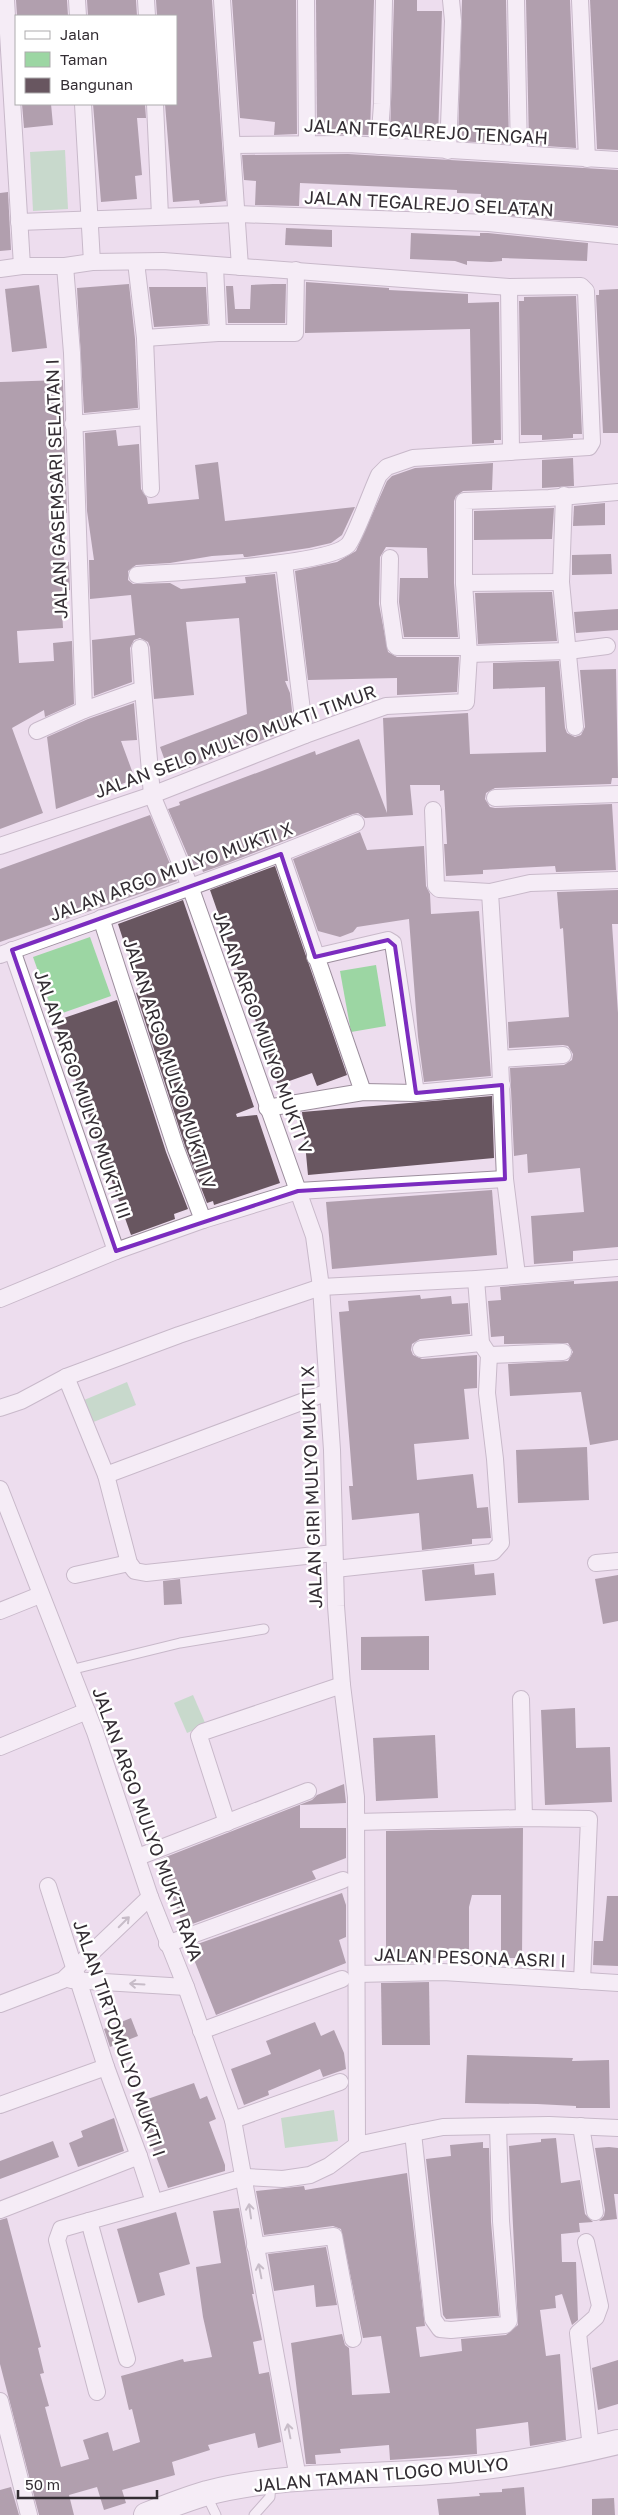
<svg xmlns="http://www.w3.org/2000/svg" width="618" height="2515" viewBox="0 0 618 2515" font-family="'Golos Text',sans-serif">
<rect width="100%" height="100%" fill="#edddee"/>
<g fill="#9cd6a3">
<path d="M65,150l3,59 -35,2 -3,-59z"/>
<path d="M90,937l21,59 -57,20 -21,-59z"/>
<path d="M376,965l10,61 -35,6 -11,-61z"/>
<path d="M127,1382l9,23 -50,20 -9,-22z"/>
<path d="M193,1695l13,30 -19,8 -13,-30z"/>
<path d="M334,2110l4,31 -53,7 -4,-30z"/>
</g>
<g fill="#685660">
<path d="M16,0h51l1,16h-51z"/>
<path d="M87,0h49l1,16h-49z"/>
<path d="M156,0h56l14,201 -26,3 -1,-4 -26,2 -8,-98h11v-88h-19z"/>
<path d="M232,0h64l1,134 -23,1 1,-13 -35,-4z"/>
<path d="M316,0h58l-4,135 -53,-1z"/>
<path d="M394,0h23v11h25l-4,128 -48,-3z"/>
<path d="M462,0h44l3,144 -51,-3z"/>
<path d="M526,0h44l6,148 -47,-3z"/>
<path d="M590,0h28v150l-21,-1z"/>
<path d="M22,104h29l2,21 -29,3z"/>
<path d="M93,104h52l1,14h-9l5,57 -7,1 2,23 -36,3z"/>
<path d="M348,154l270,16v56l-138,-13 1,-19 -24,-1v-3l-157,-7 -1,23 -44,-1 1,-24 -12,-1 -2,-25z"/>
<path d="M8,192l3,58 -11,1v-58z"/>
<path d="M286,228l46,2v17l-47,-2z"/>
<path d="M411,233l69,3v-3h8l100,10 -1,18 -85,-3v3l-11,1 -24,-1v4l-12,-4 -45,-2z"/>
<path d="M306,282l83,6v2l79,4v9l31,-1 2,138h-7v3l-22,1 -2,-115 -165,4z"/>
<path d="M129,284l6,55 3,69 -54,5 -7,-125z"/>
<path d="M273,284h13l-1,39h-57l-2,-37h7l2,23h15l1,-24z"/>
<path d="M39,285l8,63 -35,4 -7,-63z"/>
<path d="M149,287h57l2,37 -54,3z"/>
<path d="M618,289v144h-15l-7,-138h3v-5z"/>
<path d="M576,296l6,138h-9v4l-31,2v-5h-21l-2,-134h5v-4z"/>
<path d="M63,380l4,133 -6,1 3,49 5,-1 1,28 -9,1 2,37 -46,3 2,32 35,-2 -1,-18 19,-2 2,63 -29,13 -1,-7 -32,18 31,85 -43,16v-447z"/>
<path d="M116,430l2,16 21,-2 2,45 6,9 1,6 51,-5 -4,-34 23,-3 7,59 130,-14 -13,28 -11,8 -22,5 -62,9h-3l-1,-3 -31,2 -42,7 -34,2 -8,6v9l5,4 37,-1 11,6 65,-6 -1,-6 30,-3 13,107h-3l5,12 4,35 -113,43 -3,-6 -10,4 -8,-22 87,-33 -8,-96 -53,4 8,73 -40,4 -4,-52 -2,-5 -8,-4 -6,2 -4,8 2,34 -38,14 -2,-56 43,-5 -4,-40 -41,4 -1,-39h5l-7,-49 -2,-78z"/>
<path d="M573,458l1,28 -32,2v-28z"/>
<path d="M493,463l-1,27 -29,1 -7,5 -2,5v82l4,54h-54l-5,-35 1,-24h28l-1,-30 -41,-1 -6,10 -1,47 9,48 9,5h62l-2,35 -60,3v-17l-89,2 -13,-109 42,-9 19,-11 31,-70 5,-5 23,-8z"/>
<path d="M605,503v22l-32,1 1,-20z"/>
<path d="M554,508l-2,31 -78,1v-29z"/>
<path d="M611,554l1,20 -40,1v-20z"/>
<path d="M552,592l5,49 -79,3 -3,-51z"/>
<path d="M618,609v21l-42,3 -2,-21z"/>
<path d="M559,661l6,67 2,5 8,4 6,-2 4,-8 -5,-57 36,-1 2,109h-6l-1,6 -116,4 -9,5 -1,6 5,8 5,1 117,-4 4,66 -60,2 -1,-6 -72,4v4l-37,2 -2,-32h3l-3,-54 -4,1v-6h-30l3,30 -48,3 -7,-5 -5,1 -133,52 -17,6 -1,-3 -7,3 -27,-63 12,-4 -1,-3 136,-51 1,4 43,-16 28,74 -4,-95 85,-5 2,41 76,-2 -1,-65 -52,2v-26z"/>
<path d="M134,703l3,37 -16,1 14,38 -79,30 -9,-72 41,-18z"/>
<path d="M150,815l27,66 -177,61v-73z"/>
<path d="M360,832l7,18 57,-4 2,40 4,8 1,20 48,-3 12,165 -67,6 -6,-45 -9,-118 -52,8 -4,5 -13,5 -22,-6 -25,-72z"/>
<path d="M275,866l72,209 -30,11 -5,-13 -34,12 -68,-195z"/>
<path d="M618,890v34h-6l6,89v234l-45,4v10l-39,3 -3,-48 53,-4 -4,-44 -52,5 -1,-19 -13,2 -4,-88 54,-3 8,-5 1,-6 -5,-8 -5,-1 -54,3 -1,-26 61,-5 -6,-89 -3,1 -3,-37z"/>
<path d="M183,900l71,207 -18,7 1,3 20,-2 23,68 -66,22 -1,-4 -6,2 -22,-57 -49,-153 4,-2 -22,-67z"/>
<path d="M117,1000l49,152 22,57 -14,5 1,5 -44,16 -76,-214z"/>
<path d="M492,1096l2,62 -186,17 -6,-63z"/>
<path d="M492,1190l5,65 -165,14 -6,-67z"/>
<path d="M574,1281v3l44,-3v159l-28,5 -9,-53 -71,4 -2,-32 60,-3 5,-9 -5,-9 -64,1v-8l-13,1 -3,-36 13,-1 -1,-13z"/>
<path d="M420,1295l1,4 30,-3 1,8 16,-1 2,31 -50,5 -8,5 -1,6 2,5 9,4 55,-4v33l-13,1 5,50 -55,5 3,36 56,-6 4,34 11,-1 3,31 -19,1v5l-50,6 -3,-37 -67,7 -3,-34h4l-14,-174 10,-1 -1,-10z"/>
<path d="M587,1447l2,53 -71,3 -2,-53z"/>
<path d="M474,1564l1,11 19,-2 2,22 -71,6 -3,-31z"/>
<path d="M618,1575v46l-15,3 -8,-45z"/>
<path d="M180,1579l2,25 -18,1 -1,-24z"/>
<path d="M429,1636v34h-68v-33z"/>
<path d="M575,1708l1,40 34,-1 2,55 -67,3 -4,-95z"/>
<path d="M435,1735l3,63 -62,3 -3,-63z"/>
<path d="M344,1784l2,19 -46,2v23h46v30l-34,13 4,8 -132,48 -26,-67 154,-60 5,-5z"/>
<path d="M523,1828l-1,130h-21v-63h-29l-3,12v51h-40v4l-43,1v-132z"/>
<path d="M342,1893l4,12v32l-7,3 7,23 -130,52 -27,-68z"/>
<path d="M607,1896h11v70l-25,-1 1,-24h9z"/>
<path d="M429,1982l1,63h-48l-1,-62z"/>
<path d="M131,2018l7,18 -28,11 -6,-18z"/>
<path d="M315,2022l6,14 13,-6 10,23 2,16 -23,8 -3,-8 -52,22 1,4 -25,10 -13,-36 40,-15 -5,-13z"/>
<path d="M467,2055l106,3 -1,3 37,-1 1,48h-34v-2l-39,-2 -72,-1z"/>
<path d="M194,2083l6,16 7,-3 9,23 -7,3 16,43v6l-57,17 -32,-85z"/>
<path d="M114,2118l10,33 -46,16 -9,-24 14,-6 -2,-6z"/>
<path d="M556,2138l5,45 19,-3 5,34 8,8 -14,1 1,9 -19,2 1,28h14l2,58 -6,5 -10,-31 -7,2 1,12 -16,2 6,46 14,-2 6,86 -36,6 -2,-24 -52,7 1,25 -87,6 -1,-15 -49,4 1,4 -26,2 1,9h-10l-15,-121 51,-9 3,11 4,3 3,47 38,-2 -9,-57 -18,2 -22,-109 -8,-3 -69,9 -8,-44 48,-5 1,4 102,-17 18,153 -9,1 4,30 42,-6 -1,-12 45,-4 12,-10 -9,-179 32,-4v-3z"/>
<path d="M53,2141l6,16 -59,22v-18z"/>
<path d="M483,2142v6h6l2,74 8,94 -53,3 -3,-4 -17,-156 25,-3 -1,-11z"/>
<path d="M609,2147l9,1v46h-4l3,25 -18,2 5,-5 1,-6 -10,-62z"/>
<path d="M239,2208l15,86h-2l10,46 -9,2 6,32 10,-2 12,70 -23,6 -3,-15 -47,12 2,5 -38,12 3,13 -53,15 4,13 -22,7 -7,-23 -28,8 5,20h-35l-39,-151v-144l7,-2 34,129 -3,1 6,25 -4,1 9,32 -4,1 16,60 28,-8 -6,-19 25,-8 5,19 27,-9 -8,-33 -3,1 -8,-34 62,-17 1,3 28,-5 -9,-40 -7,-50 25,-4 -8,-52z"/>
<path d="M176,2212l14,52 -31,9 6,22 -27,8 -21,-74z"/>
<path d="M326,2247l11,58 -21,2 -2,-22 -40,6 -6,-37z"/>
<path d="M618,2360v44l-20,6 -6,-42z"/>
<path d="M11,2487l8,28h-19v-25z"/>
<path d="M524,2487l2,28h-87l-2,-16 43,-3 -1,-3 23,-1v-3z"/>
<path d="M614,2498l1,17h-23v-16z"/>
</g>
<g fill="none" stroke-linecap="round" stroke-linejoin="round">
<g stroke="#9c8e9d" stroke-width="11">
<g id="lane">
<path d="M70,1670l110,-27 84,-14"/>
<path d="M206,2494l10,21"/>
<path d="M254,2515l16,-18 1,-15"/>
</g>
</g>
<g stroke="#9c8e9d" stroke-width="18">
<g id="street">
<path d="M6,0l16,266"/>
<path d="M77,0l1,16"/>
<path d="M146,0l1,16"/>
<path d="M222,0l18,267"/>
<path d="M306,0l1,144"/>
<path d="M516,0l3,154"/>
<path d="M580,0l7,159"/>
<path d="M83,104l9,158"/>
<path d="M155,104l5,112"/>
<path d="M233,145l115,-1 270,16"/>
<path d="M379,146l3,-42 2,-104"/>
<path d="M448,151l5,-130 -2,-21"/>
<path d="M19,222l219,-8 251,9 129,13"/>
<path d="M136,262l9,76 6,151"/>
<path d="M65,266l7,87 12,357"/>
<path d="M215,266l3,67"/>
<path d="M0,269l22,-3h43l27,-4 71,-1 346,26 72,-1 5,5 6,151 -3,5 -176,11 -26,9 -8,8c-7,14 -24,63 -31,70 -21,21 -174,27 -211,30"/>
<path d="M509,287l2,165"/>
<path d="M145,338l73,-5h77l1,-63"/>
<path d="M73,424l73,-7"/>
<path d="M564,495l-3,87 14,145"/>
<path d="M390,558l-1,45 6,42 2,2h70"/>
<path d="M284,563l21,172"/>
<path d="M464,583l97,-1"/>
<path d="M140,648l3,41"/>
<path d="M469,654l99,-3 39,-5"/>
<path d="M37,731l47,-21 59,-21 9,106 39,94 123,347 7,51 11,163 4,156 6,79 14,112 1,348"/>
<path d="M495,798l123,-4"/>
<path d="M433,810l3,76 3,3 51,3"/>
<path d="M0,846l152,-51 153,-60 81,-29 80,-4 3,-48 -5,-71v-82l85,-3 69,-6"/>
<path d="M281,854l82,238"/>
<path d="M101,918l75,231 27,71"/>
<path d="M12,950l104,301"/>
<path d="M0,955c119,-43 239,-83 356,-132"/>
<path d="M315,957l73,-17 5,3 23,150"/>
<path d="M500,1059l63,-4"/>
<path d="M267,1108l96,-16 53,1 86,-8"/>
<path d="M517,1275l-12,-96 -5,-120 -10,-167 40,-9 88,-3"/>
<path d="M0,1299l116,-48 87,-31 95,-29 207,-12"/>
<path d="M421,1349l60,-6"/>
<path d="M489,1355l74,-3"/>
<path d="M66,1377l40,98 23,88 6,8 11,2 188,-20"/>
<path d="M0,1408l21,-7 45,-24 113,-42 142,-48 155,-8 142,-11"/>
<path d="M106,1475l222,-83"/>
<path d="M0,1489l95,243 55,165 36,90 47,133 65,358"/>
<path d="M596,1563l22,-2"/>
<path d="M335,1569l158,-17 8,-9 -6,-84 -8,-66 2,-38 -8,-12 -5,-64"/>
<path d="M75,1575l54,-12"/>
<path d="M0,1611l40,-16"/>
<path d="M521,1699l3,119"/>
<path d="M0,1747l87,-36"/>
<path d="M356,1822l168,-4 65,1 -7,162"/>
<path d="M227,1823l-28,-87 4,-4 139,-47"/>
<path d="M138,1857l170,-66"/>
<path d="M48,1886l58,181 33,89 15,46"/>
<path d="M167,1944l176,-64"/>
<path d="M357,1974l86,-2 175,11"/>
<path d="M71,1980l115,7"/>
<path d="M0,2004l63,-24 87,-83"/>
<path d="M201,2031l141,-52"/>
<path d="M0,2105l106,-38"/>
<path d="M233,2120l107,-38"/>
<path d="M581,2126l14,86"/>
<path d="M413,2133l20,186 7,10 11,1 54,-5 4,-4 -8,-100 -3,-94"/>
<path d="M0,2210l139,-54"/>
<path d="M89,2221l-28,8 -4,11 40,152"/>
<path d="M586,2242l14,64 -4,11 -18,16 13,115"/>
<path d="M255,2246l79,-10 19,103"/>
<path d="M127,2359l-38,-138 156,-44 38,2 27,-4 19,-9 28,-21 56,-12 30,-6 106,-2 69,3"/>
<path d="M0,2401l29,114"/>
</g>
</g>
<g stroke="#9c8e9d" stroke-width="26">
<path id="secondary" d="M146,2515c20,-8 41,-16 61,-22 82,-21 167,-15 250,-23 54,-5 108,-15 161,-28"/>
</g>
<use href="#lane" stroke="#fff" stroke-width="9"/>
<use href="#street" stroke="#fff" stroke-width="16"/>
<use href="#secondary" stroke="#fff" stroke-width="24"/>
</g>
<defs><path id="oneway-shaft" d="M-6 0H5M1.5-3L5.5 0L1.5 3" fill="none" stroke-width="1.6" stroke-linecap="round" stroke-linejoin="round" transform="scale(1.25)"/></defs>
<g stroke="#999699">
<use href="#oneway-shaft" transform="translate(124 1922) rotate(-45)"/>
<use href="#oneway-shaft" transform="translate(137 1984) rotate(-177)"/>
<use href="#oneway-shaft" transform="translate(250 2211) rotate(-98)"/>
<use href="#oneway-shaft" transform="translate(260 2271) rotate(-101)"/>
<use href="#oneway-shaft" transform="translate(289 2431) rotate(-101)"/>
</g>
<path d="M0 0H618V2515H0ZM281,854l34,103 73,-17 7,6 21,147 86,-8 3,94 -207,12 -182,60 -104,-301z" fill="#edddee" fill-opacity=".55" fill-rule="evenodd"/>
<path fill="none" stroke="#7b2cbf" stroke-width="4" stroke-linejoin="round" d="M281,854l34,103 73,-17 7,6 21,147 86,-8 3,94 -207,12 -182,60 -104,-301z"/>
<g text-anchor="middle" dominant-baseline="central" stroke-width="5" stroke-linejoin="round" paint-order="stroke">
<g font-size="18" fill="#332d33" stroke="#fff">
<text transform="translate(426 131) rotate(3)">JALAN TEGALREJO TENGAH</text>
<text transform="translate(429 203) rotate(3)">JALAN TEGALREJO SELATAN</text>
<text transform="translate(56 489) rotate(-92)">JALAN GASEMSARI SELATAN I</text>
<text transform="translate(235 741) rotate(-20)">JALAN SELO MULYO MUKTI TIMUR</text>
<text transform="translate(171 871) rotate(-20)">JALAN ARGO MULYO MUKTI X</text>
<text transform="translate(263 1032) rotate(70)">JALAN ARGO MULYO MUKTI V</text>
<text transform="translate(170 1063) rotate(72)">JALAN ARGO MULYO MUKTI IV</text>
<text transform="translate(83 1094) rotate(71)">JALAN ARGO MULYO MUKTI III</text>
<text transform="translate(311 1487) rotate(-92)">JALAN GIRI MULYO MUKTI X</text>
<text transform="translate(148 1824) rotate(70)">JALAN ARGO MULYO MUKTI RAYA</text>
<text transform="translate(470 1957) rotate(2)">JALAN PESONA ASRI I</text>
<text transform="translate(120 2038) rotate(71)">JALAN TIRTOMULYO MUKTI I</text>
<text transform="translate(381 2474) rotate(-5)">JALAN TAMAN TLOGO MULYO</text>
</g>
</g>
<rect x="15" y="15" width="162" height="90" fill="#ffffff" stroke="#adabad"/>
<rect x="25" y="31" width="25" height="8" fill="#ffffff" stroke="#adabad"/>
<text x="60" y="40" font-size="15" fill="#332d33">Jalan</text>
<rect x="25" y="52" width="25" height="15" fill="#9cd6a3" stroke="#adabad"/>
<text x="60" y="65" font-size="15" fill="#332d33">Taman</text>
<rect x="25" y="78" width="25" height="15" fill="#685660" stroke="#adabad"/>
<text x="60" y="90" font-size="15" fill="#332d33">Bangunan</text>
<path d="M18 2490v8h139v-8" fill="none" stroke="#332d33" stroke-width="2.5"/>
<text x="25" y="2490" font-size="15" fill="#332d33" stroke="#ffffff" stroke-width="4" paint-order="stroke">50 m</text>
</svg>
